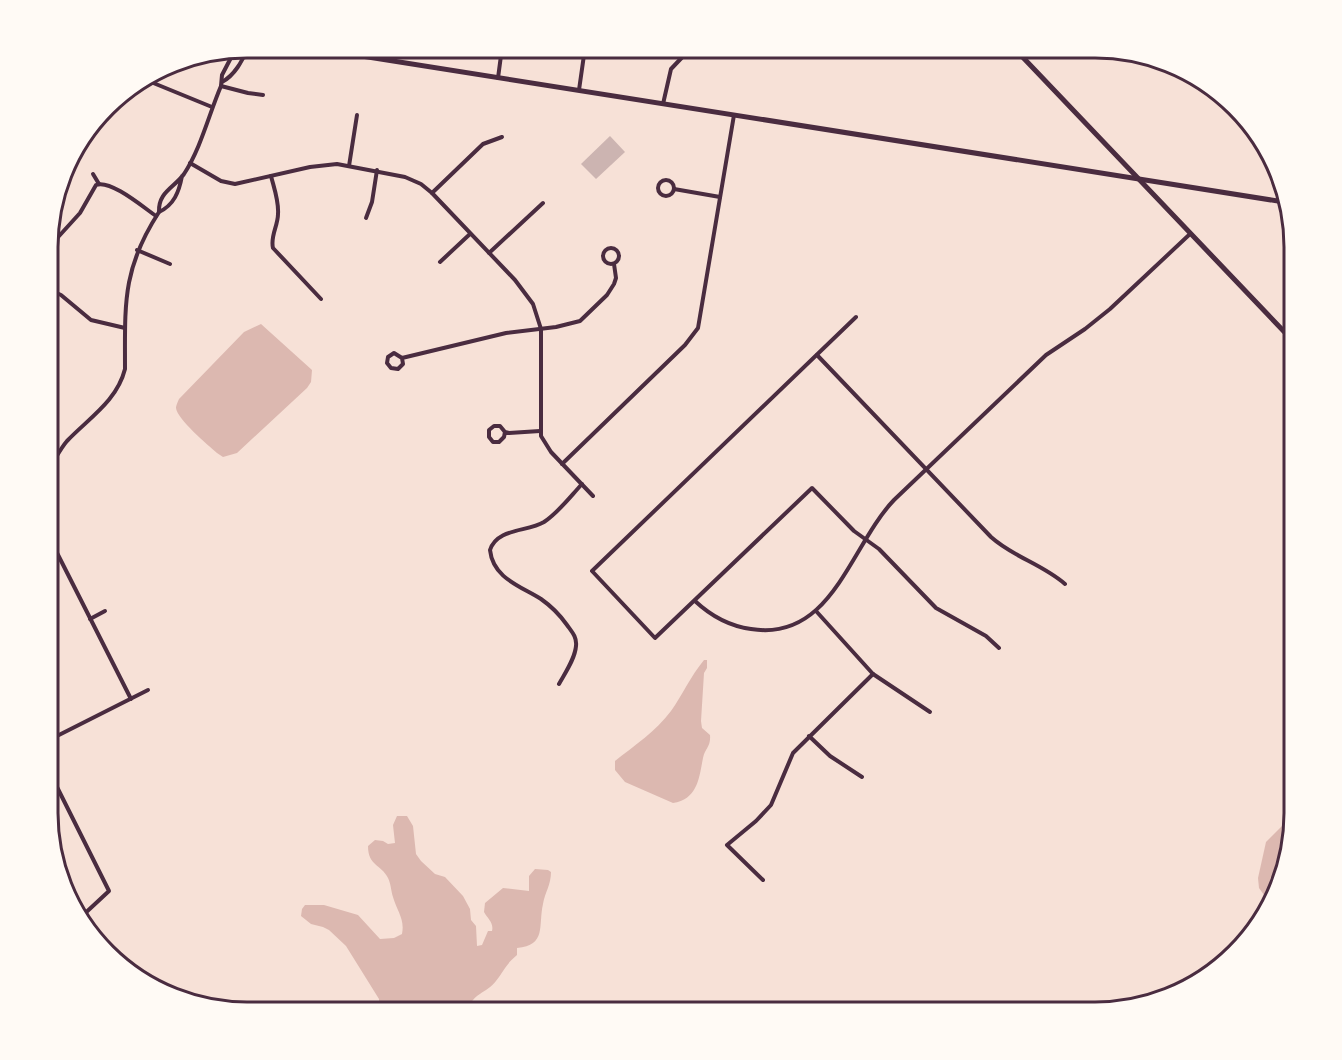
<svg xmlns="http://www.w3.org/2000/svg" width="1342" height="1060" viewBox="0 0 1342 1060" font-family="'Crimson Pro',serif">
<rect width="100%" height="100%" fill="#f7e1d7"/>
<g fill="#dcb8b0">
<path d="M261,324l51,46 -1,12 -4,6 -70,65 -14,4 -6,-4c-9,-8 -40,-34 -41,-45 0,-2 2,-7 3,-9l65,-67z"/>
<path d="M704,660h3v8l-3,5 -3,48 1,7 8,7c1,12 -5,13 -7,23 -4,20 -5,41 -30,45l-48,-21 -10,-12v-9c19,-15 41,-30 56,-50 12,-17 19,-34 33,-51z"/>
<path d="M397,816h10l6,10 3,28 5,7 14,13 10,3 18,19 7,13 1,11 5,6 1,20 5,-1 6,-14h4c2,-8 -4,-12 -8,-19l1,-9 18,-15 26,3v-15l6,-7 13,1 3,2c0,13 -6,20 -8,32 -5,22 4,41 -26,44v7c-12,10 -13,16 -21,26 -10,13 -23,11 -29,31h-88v-13l-33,-53 -17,-16 -6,-3 -12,-3 -10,-8 1,-7 3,-4h19l34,10 22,24 14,-1 8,-4c3,-15 -5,-23 -9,-37 -2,-6 -2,-13 -5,-19 -7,-14 -20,-12 -20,-32l7,-6 8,1 5,3 7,-1 -2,-18z"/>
<path d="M1284,824l6,1 3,3 -14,61 -5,5 -10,1 -5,-7 -1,-10 8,-36z"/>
</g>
<path fill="#ccb4b1" d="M610,136l15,16 -29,27 -15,-15z"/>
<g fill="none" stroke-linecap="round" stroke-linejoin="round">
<g stroke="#4a2c40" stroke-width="4">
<path d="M498,78l4,-30"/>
<path d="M146,80l66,27"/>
<path d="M222,82c13,-7 20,-21 26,-34"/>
<path d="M221,86l27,7 15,2"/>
<path d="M579,90l6,-42"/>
<path d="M663,104l8,-35 20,-21"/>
<path d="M190,163l31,18 14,3 75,-17 27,-3 68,13 16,7 11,9 83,87 18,24 8,25v107l10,16 42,44"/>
<path d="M349,166l8,-51"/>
<path d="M93,174l6,10"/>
<path d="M182,176c-3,16 -8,29 -23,36 -1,-20 15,-24 25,-38 17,-26 25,-60 37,-88l1,-11 13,-25"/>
<path d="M271,176c3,12 8,25 7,38 0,12 -8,22 -5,34l48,51"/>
<circle cx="666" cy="188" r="8"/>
<path d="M674,189l46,8"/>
<path d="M432,193l51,-49 19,-7"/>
<path d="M366,218l6,-16 5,-32"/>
<path d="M50,246l30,-33 16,-28c14,-6 47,22 60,31"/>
<circle cx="611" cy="256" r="8"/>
<path d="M137,250l33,14"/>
<path d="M489,253l54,-50"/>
<path d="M440,262l30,-28"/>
<path d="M50,290l11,5 30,25 34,8"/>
<path d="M856,317l-264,254 63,67 157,-150 42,43 25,18 57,59 50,28 13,12"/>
<path d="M817,355l174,182c22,20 51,27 74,47"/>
<path d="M402,358l1,6 -5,5 -7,-1 -4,-5 1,-6 6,-4 8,5 104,-25 50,-6 24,-6 27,-26 7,-11 2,-6 -2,-14"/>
<path d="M505,432l-1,5 -5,5h-6l-4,-5v-7l5,-4h6l5,6 4,1 31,-2"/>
<path d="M562,464l123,-119 13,-17 36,-213"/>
<path d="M49,469c6,-9 11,-20 18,-28 22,-23 50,-40 58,-72 0,-65 -3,-100 34,-157"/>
<path d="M49,537l82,162"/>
<path d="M695,601c16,15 34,25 56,28 81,13 99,-83 143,-129l152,-145 39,-26 25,-20 80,-75"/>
<path d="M816,611l57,63 57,38"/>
<path d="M90,619l15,-8"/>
<path d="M559,684c6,-11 16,-25 17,-38 1,-9 -4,-14 -9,-21 -7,-10 -16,-19 -26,-26 -21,-13 -48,-21 -51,-49 7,-22 37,-18 54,-28 14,-9 26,-25 38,-38"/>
<path d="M809,736l21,20 32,21"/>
<path d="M49,740l99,-50"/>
<path d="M49,771l60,120 -28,26"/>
<path d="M763,880l-36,-35 29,-24 15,-16 22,-52 80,-79"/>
</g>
<g stroke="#4a2c40" stroke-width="5">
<path d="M311,48l973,154"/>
<path d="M1014,48l280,294"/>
</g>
</g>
<path d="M0 0H1342V1060H0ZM247 58H1095A189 189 0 0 1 1284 247V813A189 189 0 0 1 1095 1002H247A189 189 0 0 1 58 813V247A189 189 0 0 1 247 58Z" fill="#fffaf5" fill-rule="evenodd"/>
<path fill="none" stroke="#4a2c40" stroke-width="3" d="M247 58H1095A189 189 0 0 1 1284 247V813A189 189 0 0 1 1095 1002H247A189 189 0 0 1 58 813V247A189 189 0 0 1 247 58Z"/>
</svg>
